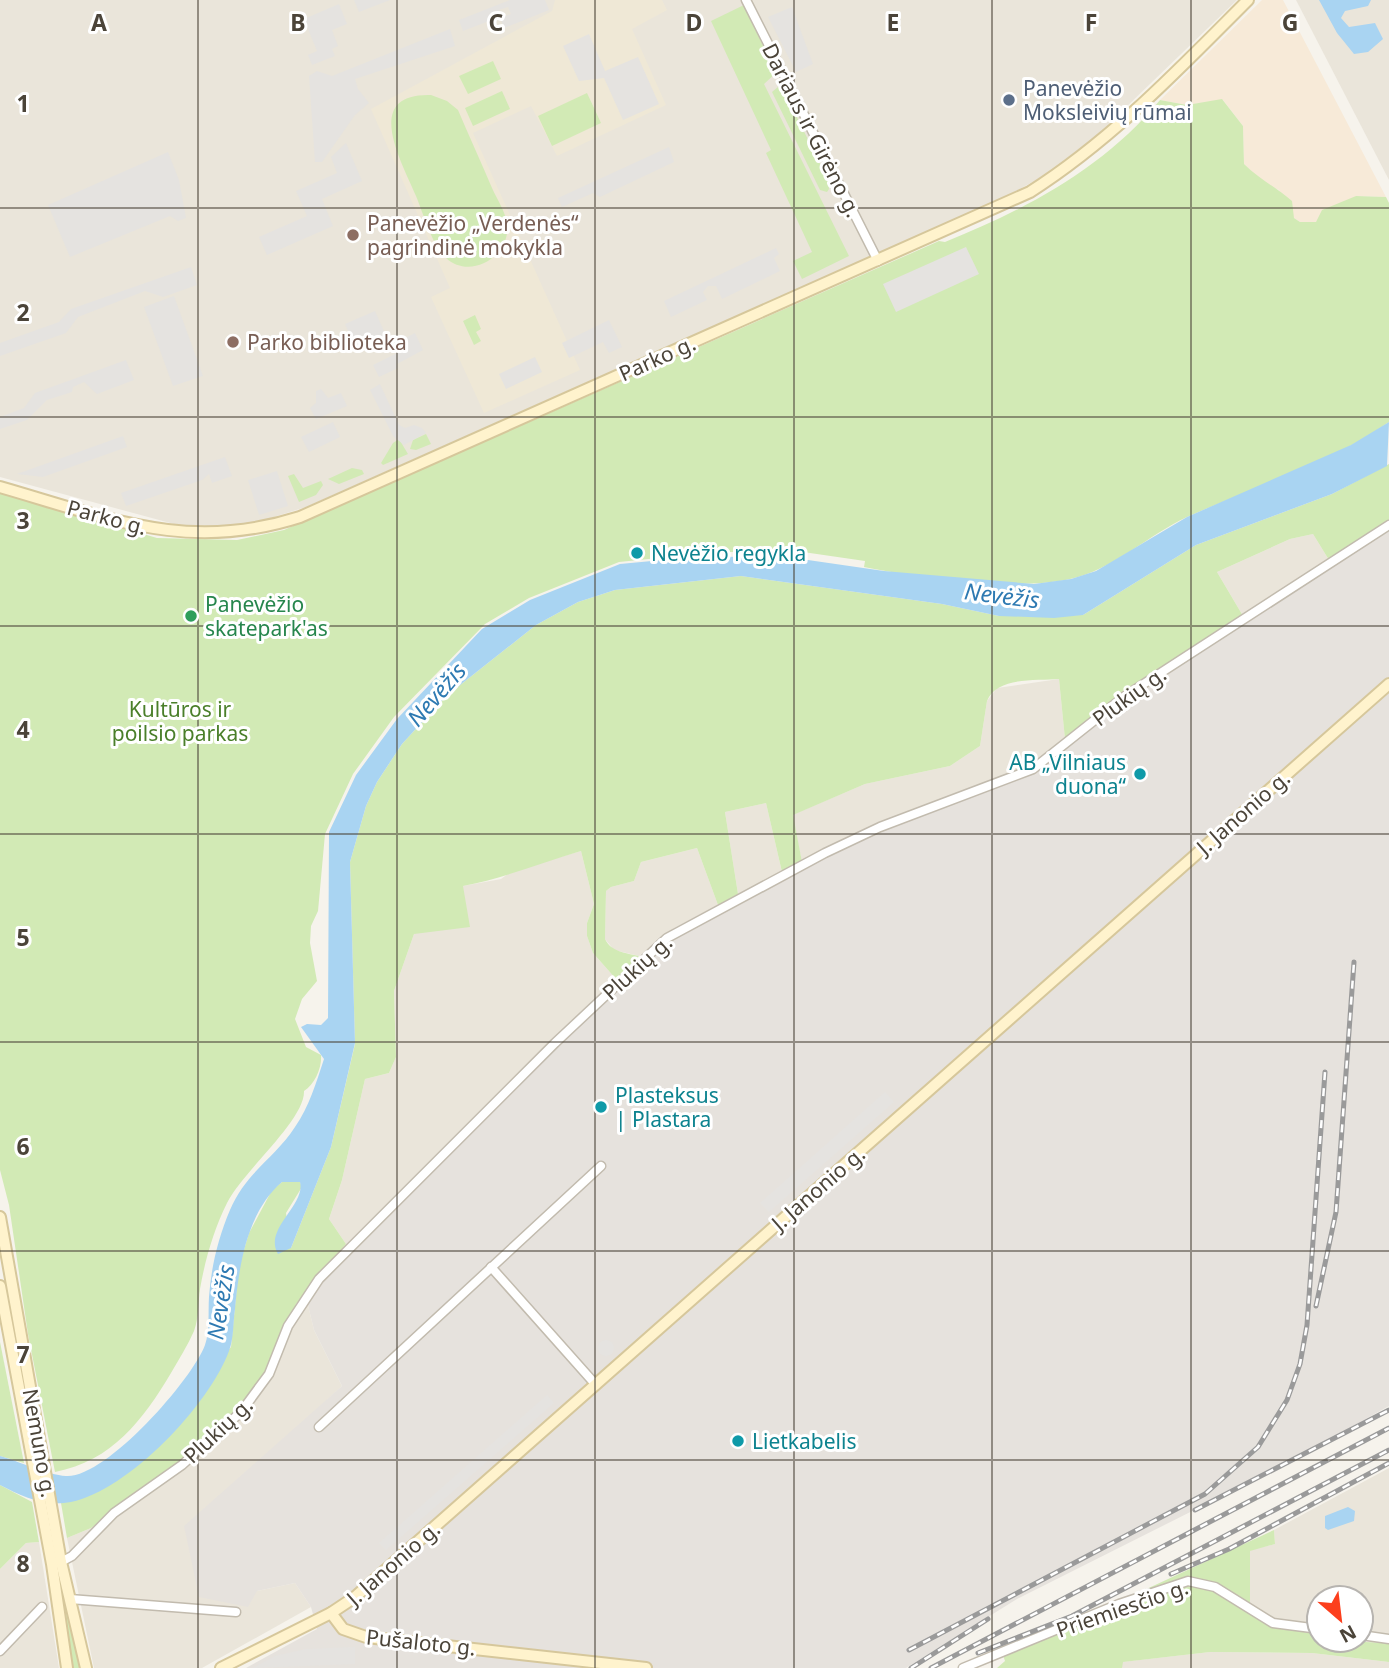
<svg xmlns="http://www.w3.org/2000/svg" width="1389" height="1668" viewBox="0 0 1389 1668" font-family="'Noto Sans',sans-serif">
<rect width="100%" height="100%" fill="#f6f3ec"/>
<g fill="#eae5da">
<path d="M0,0h1237l-145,140 -56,40 -27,15 -703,312 -52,16 -42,4 -38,-3 -174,-47z"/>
<path d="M1296,0h93v180z"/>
<path d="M1313,534l16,26 -86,56 -26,-44 73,-33z"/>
<path d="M1059,679l6,60 -30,25 -233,98 -10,-47 73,-31 85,-18 30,-20 7,-45 10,-13z"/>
<path d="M766,803l16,69 -44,22 -13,-82z"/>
<path d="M697,848l21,57 -44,23 -35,28 -25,-6 -9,-11 1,-48 5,-4 23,-6 7,-19z"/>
<path d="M581,851l13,53 -7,19v13l6,17 23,26 -270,265 -17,-25 13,-39 23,-101 24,-6 7,-16 -2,-66 20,-57 49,-48 38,-7 11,-8z"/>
<path d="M305,1293l9,37 28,56 -32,30 -53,175 38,-8 16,24 -109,61h-108l-27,-130 24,-10 88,-65 107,-140z"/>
<path d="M1389,1468v175l-28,-4v-41h-42v37l-44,-9 -25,-12v-64l25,-6 -1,-14z"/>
<path d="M39,1542l20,126h-59v-99l26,-26z"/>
<path d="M1210,1652l102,1 77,9v6h-267v-6z"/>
</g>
<path fill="#f7ead8" d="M1262,0h21l103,197 -30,-1 -40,26h-16l-6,-4 -15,-28 -16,-7 -19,-19 -1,-38 -20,-26 -36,5 -27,-5z"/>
<path fill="#e6e2dd" d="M1389,521v885l-115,64 -257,129 -111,69h-660l71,-39 -6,-22 -16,-24 -38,8 -9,16 -49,-10 -15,-71 158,-140 -28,-56 -9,-37 41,-49 314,-307 175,-92 200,-81 73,-59z"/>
<path fill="#efe8d6" d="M555,0h107l5,10 -35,19 34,76 -109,51 -26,-50 -58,27 107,237 -96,43 -53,-116 19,-9 -79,-179 181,-98z"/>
<g fill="#d2eab5">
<path d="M744,5l32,68 -12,11 85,172 -47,23 -9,-18 19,-9 -46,-99 5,-3 -60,-129z"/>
<path d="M493,61l8,18 -33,15 -9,-18z"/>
<path d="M778,87l5,2 45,91 1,9 -2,3 -7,-2 -48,-98z"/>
<path d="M502,91l8,18 -37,17 -8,-18z"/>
<path d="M587,93l14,30 -49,23 -14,-30z"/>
<path d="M431,95l16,6 11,9c11,26 23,52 34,78 5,11 13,23 15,35 5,32 -36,58 -61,35 -15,-15 -22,-43 -30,-62 -14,-34 -55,-103 15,-101z"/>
<path d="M1222,99l21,27 1,38c15,15 32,23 48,37l2,17 6,4h16l6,-12 34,-14 30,1 3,6v219c-61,43 -135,65 -202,95 -39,18 -74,53 -117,62 -55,12 -150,-1 -206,-12l1,-6 -62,-9h-85l-99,10 -90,36 -44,26 -91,93 -41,57 -28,60 -7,77 -7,15 -1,17 7,38 -15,18 -7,20 11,28 15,8c1,13 -6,29 -17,36 1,29 -61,80 -77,112 -13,26 -22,57 -27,86 -2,13 -1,29 -6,42 -6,14 -15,28 -23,42 -28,47 -59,88 -116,99l-27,-138 -19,-129 -9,-35v-678l157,46 80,2 47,-10 655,-289 6,1c80,-32 159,-74 215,-142l27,5z"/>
<path d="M475,315l6,14 -5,3 5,9 -7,4 -11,-24z"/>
<path d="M426,434l5,10 -15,6 -6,-1 3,-9z"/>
<path d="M399,439l9,15 -25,11 -2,-2 12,-20z"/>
<path d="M1389,464v57l-60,39 -16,-26 -23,5 -73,33 26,44 -178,123 -6,-60c-22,2 -62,-3 -72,22l-7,45 -30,20 -85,18 -72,31 9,47 -20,10 -16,-69 -41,9 13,82 -20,11 -21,-57 -56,14 -7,19 -23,6 -5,4 -1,48c6,13 21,14 34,17l-23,23 -23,-26 -6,-17v-13l7,-19 -13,-53c-40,12 -77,27 -118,35l7,41 -56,7 -20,57 2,66 -7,16 -24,6 -23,101 -13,39 17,25 -50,60 -29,67 -27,38 -61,54 -88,65 -24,10 -6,-35 29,-8 33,-19 108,-129 8,-81 10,-33 23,-43 10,-8h18l2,5 -16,26 5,35 40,-101 24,-103 -5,-182 16,-56 11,-24 25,-38 43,-47 91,-72 42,-23 37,-12 126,-14 201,28 57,12 84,-1 113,-70 136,-51z"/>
<path d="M352,468l10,2 2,4 -25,10 -11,-5z"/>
<path d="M294,474l9,14 18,-7 2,4 -7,10 -17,7 -11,-26z"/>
<path d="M0,1342l24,121 -24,-7z"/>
<path d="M0,1485l32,17 7,40 -13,1 -26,26z"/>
<path d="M1274,1530l1,14 -25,7v63l25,12 44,9v5l70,3v19l-77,-9 -102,-1 -87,10 -1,6h-125l8,-7 -4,-12 113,-45z"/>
<path d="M63,1593l18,75h-9z"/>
</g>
<g fill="#e5e3e0">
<path d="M354,0h36l-31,12z"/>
<path d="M510,0h35l4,10 -45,18 -4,-10 11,-4 -3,-7 -9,3 3,6 -39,15 -4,-11z"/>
<path d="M339,4l8,20 -15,6 6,16 -6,3 3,7 -23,9 -4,-10 9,-4 -13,-32z"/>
<path d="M792,7l21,57 -17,8 -28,-55z"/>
<path d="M450,29l5,17 -100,33 3,10 11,14 -14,12 -33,47h-7l-6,-86 8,-5 15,5z"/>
<path d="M589,34l16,37 33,-14 21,47 -36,16 -19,-42 -25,3 -16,-35z"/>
<path d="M346,143l16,38 -40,18 11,27 -66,29 -8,-18 48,-21 -11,-25 41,-18 -6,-16z"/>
<path d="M669,147l5,15 -74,35 -7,-4 -31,14 -4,-9z"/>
<path d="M168,152l11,28 7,38 -8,3 -8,-5 -100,41 -22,-52z"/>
<path d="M966,247l13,27 -83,38 -13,-28z"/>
<path d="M776,248l3,6 -5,4 6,13 -58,28 -6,-13h-8l-5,6 4,8 -36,17 -7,-16z"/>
<path d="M191,267l6,18 -34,12 -18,-6 -67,26 -12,16 -66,23v-13l59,-21 12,-13z"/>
<path d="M174,296l29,80 -30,10 -29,-79z"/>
<path d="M375,311l12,27 -30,13 -12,-27z"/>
<path d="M609,320l13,27 -13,6 -6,-11 -34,16 -7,-15z"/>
<path d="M415,333l8,17 -26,14 1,4 -19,9 -6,-12 24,-12 -4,-9z"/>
<path d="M535,357l7,15 -36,17 -7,-15z"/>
<path d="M126,360l8,20 -37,14 -13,-12 -11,5 -1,5 -25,8 -20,20 -27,9v-12l24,-9 11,-15z"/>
<path d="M380,384l19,41 6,3 9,-3 8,3 4,5 -22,12 -11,-9 -23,-46z"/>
<path d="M321,389l7,9 13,-5 6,13 -31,13 -6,-11 6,-5v-12z"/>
<path d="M333,422l7,15 -31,15 -8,-15z"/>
<path d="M123,436l4,11 -84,30 -26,-3z"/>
<path d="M225,457l7,19 -20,7 -3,-9 -7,6 -76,26 -5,-13z"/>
<path d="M277,471l11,35 -29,9 -11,-35z"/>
<path d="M885,1092l9,10 -125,110 -9,-9z"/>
<circle cx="606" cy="1348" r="8"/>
<path d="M547,1395l7,8 -168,147 -7,-7z"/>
<path d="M355,1647v17l-102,4 22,-12 31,-7z"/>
</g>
<g fill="#a9d4f2">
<path d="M1319,0h52l-3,6 -23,5 -4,7 8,9 26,-4 8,16 -15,13 -14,2 -17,-21z"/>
<path d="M1389,422l-2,44 -55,28 -136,51 -113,70 -29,3 -55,-2 -57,-12 -201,-28 -126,14 -37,12 -42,23 -91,72 -43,47 -25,38 -11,24 -16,56 5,181 -24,104 -40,101 -13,6c-15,-25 28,-49 22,-72h-18c-35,30 -43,83 -47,127 -2,13 -1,29 -6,42 -20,54 -100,139 -158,151 -27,5 -48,-5 -71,-17v-29c18,5 48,19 66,20 39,3 126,-96 139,-131 5,-14 3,-33 4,-48 2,-29 9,-59 21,-87 16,-38 45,-52 65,-83 14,-20 21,-44 29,-68l-23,-32 6,-3 14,1 7,-7 1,-186 27,-57 41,-56 85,-90 48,-29 90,-36 85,-8 96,3 83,12 150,13 37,-5 25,-8 91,-54 164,-72z"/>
<path d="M1348,1507l7,4 -1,10 -26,9 -3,-2v-12z"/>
</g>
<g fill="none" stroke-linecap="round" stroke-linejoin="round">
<g stroke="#c2bbae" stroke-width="11">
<g id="street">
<path d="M746,0l132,261"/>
<path d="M491,1267l105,118"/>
<path d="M319,1427l282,-261"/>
<path d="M61,1562l11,-6 42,-43 68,-48 59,-53 28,-38 19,-48 31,-47 236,-236 112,-105 158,-85 55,-26 153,-58 92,-73 264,-171"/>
<path d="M70,1599l166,13"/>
<path d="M1361,1635l28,4"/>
<path d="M0,1651l42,-44"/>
<path d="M963,1668l156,-64 69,-23 27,6 58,36 46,6"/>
</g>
</g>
<g stroke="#d6c79b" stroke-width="14">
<g id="secondary">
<path d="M0,487c108,31 188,66 300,30l730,-325c83,-53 149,-123 218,-192"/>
<path d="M0,1217l61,345 25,106"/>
<path d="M0,1286l52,278 15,104"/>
<path d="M331,1613l12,16 23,8 280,31"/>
<path d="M221,1668l110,-55 24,-16 1034,-913"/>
</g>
</g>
<use href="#street" stroke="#fff" stroke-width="8"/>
<use href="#secondary" stroke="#fff3cd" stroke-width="10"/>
<g stroke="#9a9a9a" stroke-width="5">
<g id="rail">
<path d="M1316,1306l20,-94 18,-250"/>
<path d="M1195,1510l194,-100"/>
<path d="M1171,1574l58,-25 160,-86"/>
<path d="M909,1650l296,-156 53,-47 29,-47 13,-36 7,-39 18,-253"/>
<path d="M978,1653l94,-37 317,-166"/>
<path d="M911,1668l77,-49"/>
<path d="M931,1668l458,-240"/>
</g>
</g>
<use href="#rail" stroke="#fff" stroke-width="2.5" stroke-dasharray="8" stroke-linecap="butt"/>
</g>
<path fill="none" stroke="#4b4439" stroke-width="2" stroke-opacity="0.55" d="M198,0v1668M397,0v1668M595,0v1668M794,0v1668M992,0v1668M1191,0v1668M0,208h1389M0,417h1389M0,626h1389M0,834h1389M0,1042h1389M0,1251h1389M0,1460h1389"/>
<circle fill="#5c6f8a" stroke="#fff" stroke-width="2.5" cx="1009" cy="100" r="7"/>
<g fill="#8d6e63" stroke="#fff" stroke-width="2.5">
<circle cx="353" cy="235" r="7"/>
<circle cx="233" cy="342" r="7"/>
</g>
<g fill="#0f9aa8" stroke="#fff" stroke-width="2.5">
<circle cx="637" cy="553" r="7"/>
<circle cx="1140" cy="774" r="7"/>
<circle cx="601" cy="1107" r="7"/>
<circle cx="738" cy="1441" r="7"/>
</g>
<circle fill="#2e9e5b" stroke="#fff" stroke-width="2.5" cx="191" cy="616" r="7"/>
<g text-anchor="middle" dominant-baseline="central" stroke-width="6" stroke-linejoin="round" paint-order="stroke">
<g font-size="21" fill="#4e5e75" stroke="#fff" text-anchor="start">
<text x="1023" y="88">Panevėžio<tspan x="1023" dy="24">Moksleivių rūmai</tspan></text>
</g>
<g font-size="21" fill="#4b4439" stroke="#fff">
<text transform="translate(812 130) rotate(63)">Dariaus ir Girėno g.</text>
<text transform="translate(657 358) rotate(-24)">Parko g.</text>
<text transform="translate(107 517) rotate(15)">Parko g.</text>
<text transform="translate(1129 696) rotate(-36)">Plukių g.</text>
<text transform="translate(1243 812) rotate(-41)">J. Janonio g.</text>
<text transform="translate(637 967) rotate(-42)">Plukių g.</text>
<text transform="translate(818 1188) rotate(-41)">J. Janonio g.</text>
<text transform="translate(218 1430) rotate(-43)">Plukių g.</text>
<text transform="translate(40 1443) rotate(80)">Nemuno g.</text>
<text transform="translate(393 1563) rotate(-41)">J. Janonio g.</text>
<text transform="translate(1122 1608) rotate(-19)">Priemiesčio g.</text>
<text transform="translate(421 1642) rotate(6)">Pušaloto g.</text>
</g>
<g font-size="21" fill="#785e54" stroke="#fff" text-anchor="start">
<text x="367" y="223">Panevėžio „Verdenės“<tspan x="367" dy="24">pagrindinė mokykla</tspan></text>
<text x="247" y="342">Parko biblioteka</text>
</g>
<g font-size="21" fill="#0d838f" stroke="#fff" text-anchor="start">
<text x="651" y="553">Nevėžio regykla</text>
<text x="1126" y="762" text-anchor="end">AB „Vilniaus<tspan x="1126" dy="24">duona“</tspan></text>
<text x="615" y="1095">Plasteksus<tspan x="615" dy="24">| Plastara</tspan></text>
<text x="752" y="1441">Lietkabelis</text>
</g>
<g font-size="21" fill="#27864d" stroke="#fff" text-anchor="start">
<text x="205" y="604">Panevėžio<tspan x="205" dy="24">skatepark'as</tspan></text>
</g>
<g font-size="21" fill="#4a7f2a" stroke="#fff">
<text x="180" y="709">Kultūros ir<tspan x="180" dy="24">poilsio parkas</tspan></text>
</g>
<g font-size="23" font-style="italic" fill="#2e7ab2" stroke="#fff">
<text transform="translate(1002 595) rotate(7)">Nevėžis</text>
<text transform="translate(436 694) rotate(-49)">Nevėžis</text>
<text transform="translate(220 1302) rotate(-81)">Nevėžis</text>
</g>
</g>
<g font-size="23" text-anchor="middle" font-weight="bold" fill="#4b4439" stroke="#fff" stroke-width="6" stroke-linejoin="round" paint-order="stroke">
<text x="99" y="31">A</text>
<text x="298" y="31">B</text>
<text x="496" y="31">C</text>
<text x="694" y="31">D</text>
<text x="893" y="31">E</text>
<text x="1091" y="31">F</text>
<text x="1290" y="31">G</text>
<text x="23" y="112">1</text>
<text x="23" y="321">2</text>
<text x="23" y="529">3</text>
<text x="23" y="738">4</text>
<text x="23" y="946">5</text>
<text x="23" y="1155">6</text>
<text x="23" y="1363">7</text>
<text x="23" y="1572">8</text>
</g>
<g transform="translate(1340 1619) rotate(152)"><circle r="33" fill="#ffffff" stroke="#b7b4b0" stroke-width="2"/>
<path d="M0-5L12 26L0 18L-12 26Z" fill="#fc3f1d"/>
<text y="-10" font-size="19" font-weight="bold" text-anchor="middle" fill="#4b4439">N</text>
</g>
</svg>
